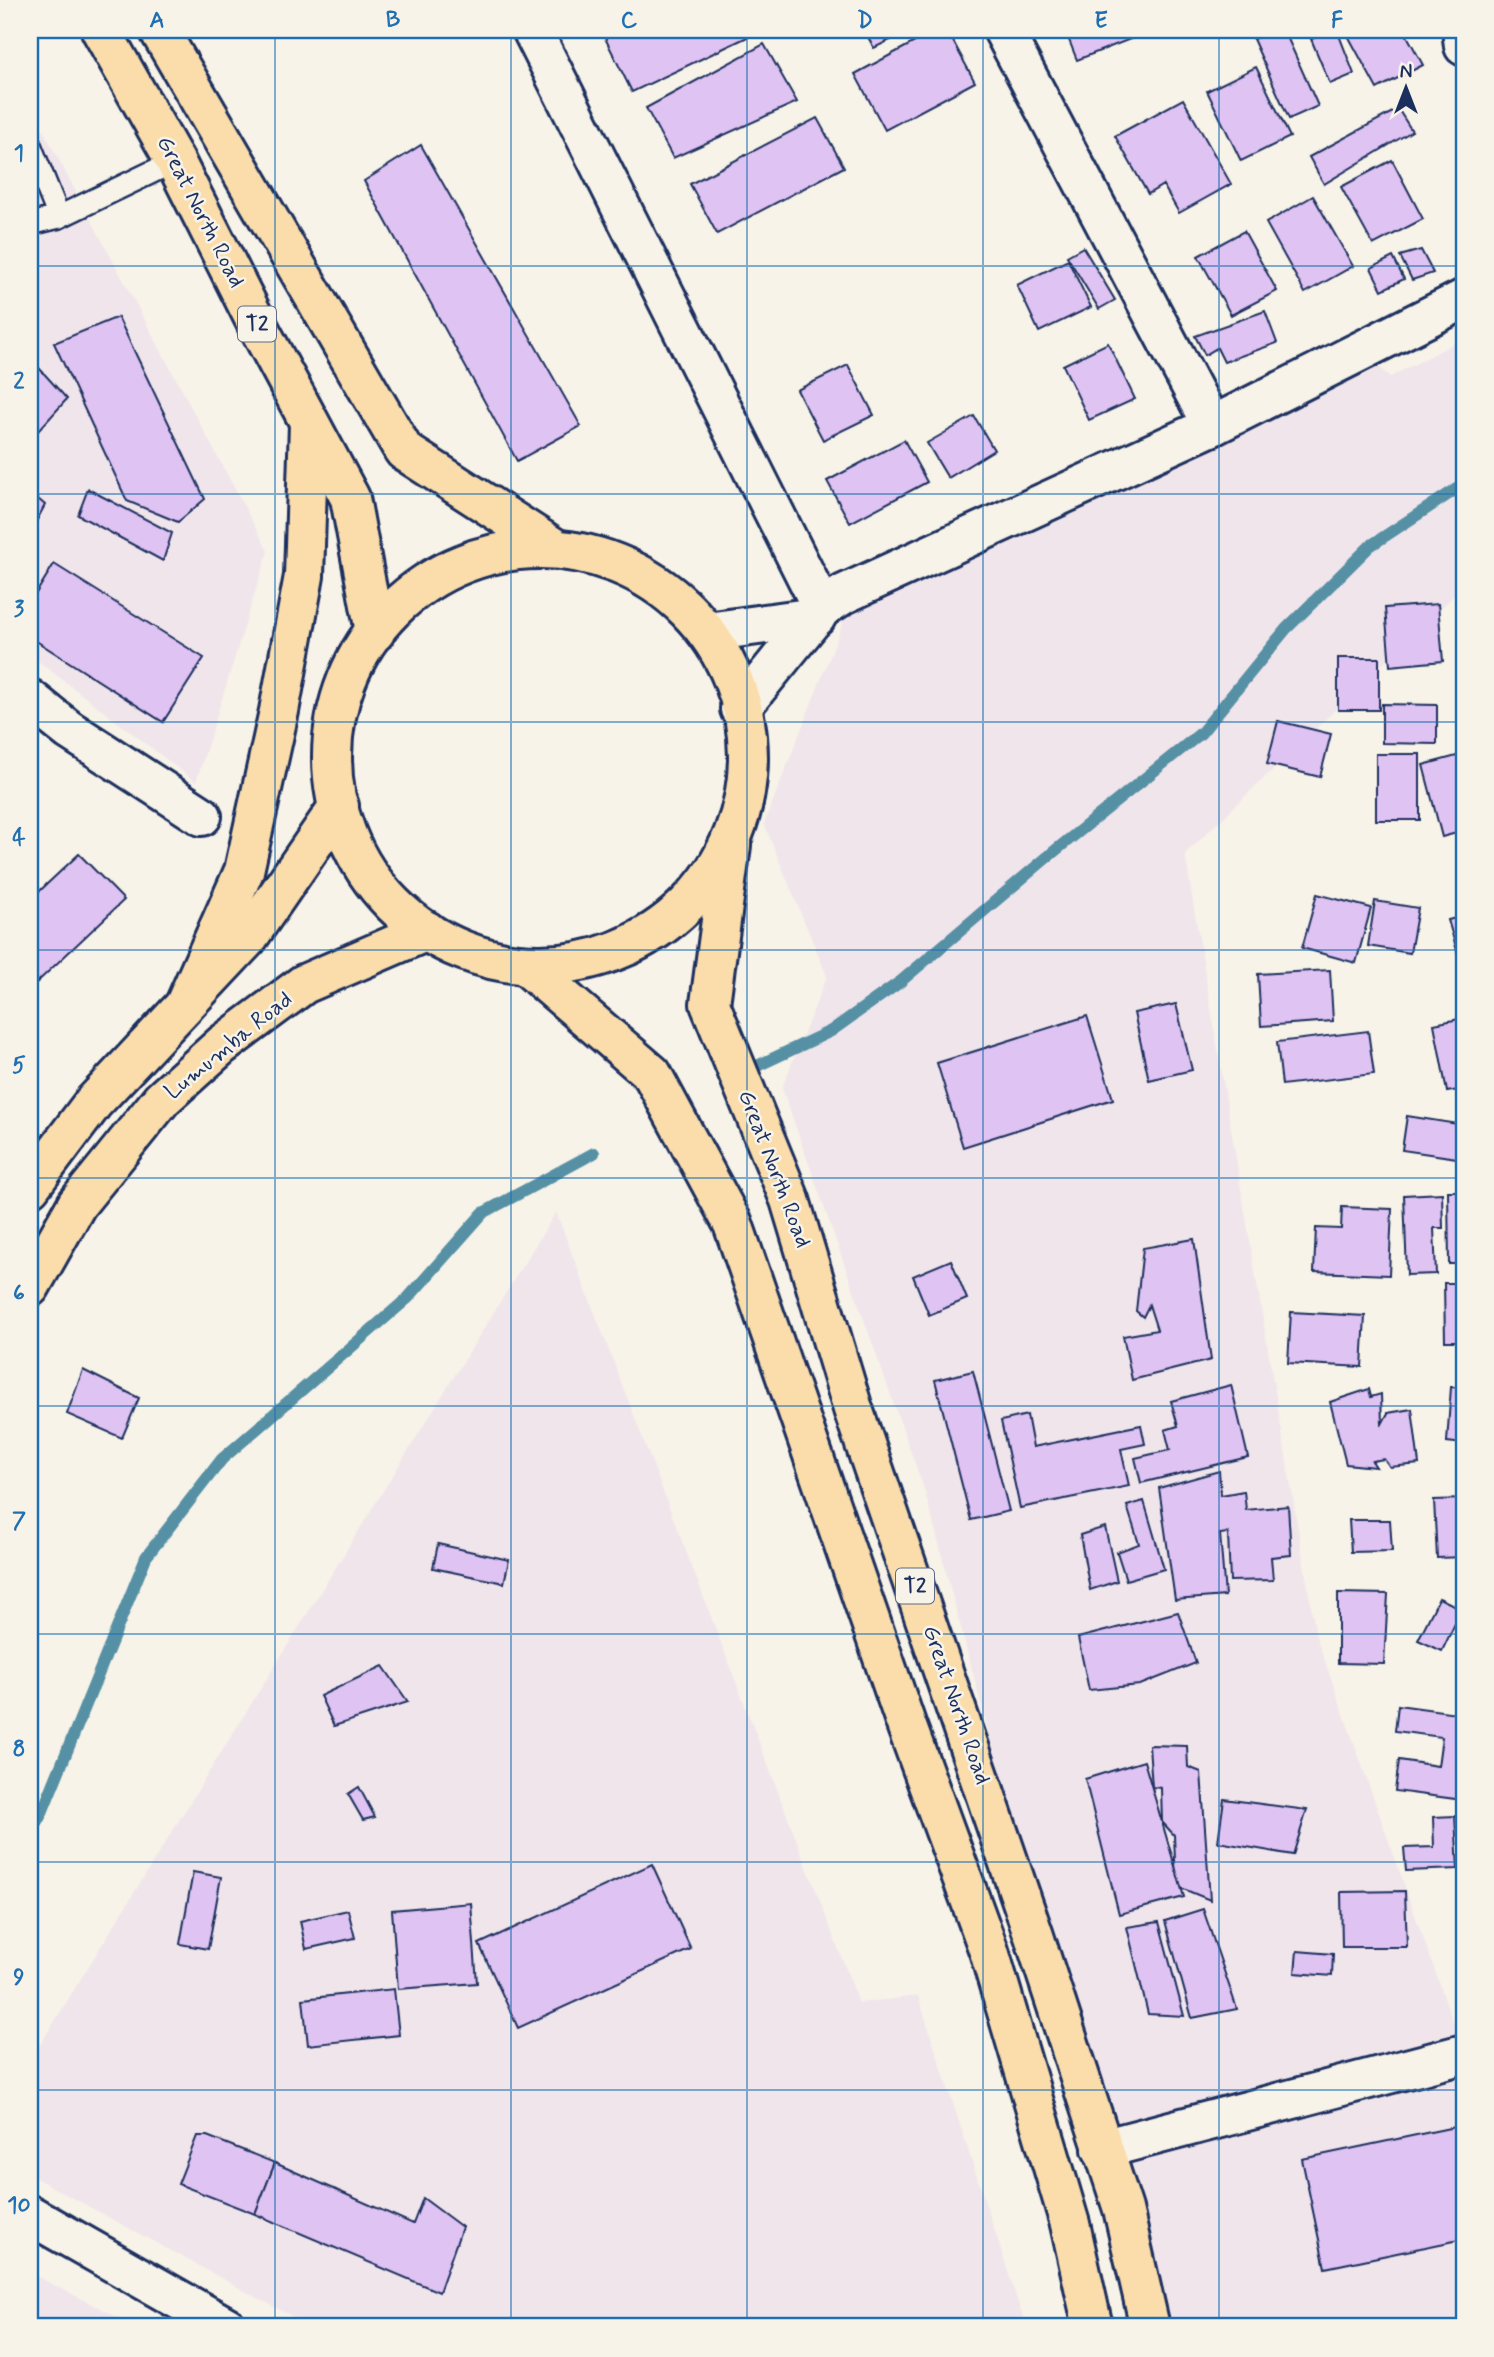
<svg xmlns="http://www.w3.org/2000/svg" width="1494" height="2357" viewBox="0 0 1494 2357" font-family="Mynerve,sans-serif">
<rect width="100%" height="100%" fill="#f7f3e8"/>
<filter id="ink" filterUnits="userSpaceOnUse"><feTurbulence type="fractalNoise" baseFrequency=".0143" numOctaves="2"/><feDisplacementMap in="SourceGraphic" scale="14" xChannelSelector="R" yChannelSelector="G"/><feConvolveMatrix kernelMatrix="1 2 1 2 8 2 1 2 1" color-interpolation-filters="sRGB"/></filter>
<g filter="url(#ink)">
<g fill="#f0e5eb">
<path d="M30,111l13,19 225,421 -72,231 -166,-127z"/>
<path d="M1464,338v248l-279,268 131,782 148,417v274h-318l-221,-835 -143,-404 45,-112 -63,-152 83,-211 529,-249 14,13z"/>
<path d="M556,1212l303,791 59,-7 108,331h-714l-282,-152v-114z"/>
<path d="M30,2273l107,54h-107z"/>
</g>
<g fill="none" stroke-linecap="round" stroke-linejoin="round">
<g stroke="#5790a5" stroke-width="12">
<path d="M755,1067l76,-36 69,-49 151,-128 150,-121 85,-104 84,-83 94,-62"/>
<path d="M30,1837l11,-22 105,-258 76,-98 186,-161 75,-85 111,-60"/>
</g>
</g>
<g fill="#dfc3f2" stroke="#1b2f5e" stroke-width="2">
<path d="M622,30h140l-130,62 -27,-54z"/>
<path d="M864,30h47l-37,18z"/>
<path d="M937,30h10l28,52 -90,48 -30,-56z"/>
<path d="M1065,30h64l4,8 -56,22z"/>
<path d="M1274,30h10l34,76 -29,13 -36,-80z"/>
<path d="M1334,30h3l17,44 -24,10 -19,-45z"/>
<path d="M1345,30h59l19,35 -46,24z"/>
<path d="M764,44l33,58 -124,56 -27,-50z"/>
<path d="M1256,67l34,70 -49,24 -34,-70z"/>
<path d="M1183,99l48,85 -52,29 -16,-28 -15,9 -33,-58z"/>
<path d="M1398,109l14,22 -88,53 -15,-27z"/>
<path d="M817,118l27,49 -127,67 -27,-50z"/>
<path d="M421,145l160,281 -64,35 -153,-280z"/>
<path d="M1392,160l31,59 -50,26 -32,-58z"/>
<path d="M1313,196l40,70 -48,27 -39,-70z"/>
<path d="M1244,231l33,60 -46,24 -33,-59z"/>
<path d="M1083,247l32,53 -16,9 -32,-53z"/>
<path d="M1421,250l12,23 -21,7 -12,-24z"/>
<path d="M1393,257l11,22 -22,11 -11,-22z"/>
<path d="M1068,260l23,47 -52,25 -22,-47z"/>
<path d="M1265,311l12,32 -53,19 -7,-14 -12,7 -10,-19z"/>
<path d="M118,317l87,182 -27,23 -51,-21 -73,-158z"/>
<path d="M1108,343l27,56 -46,21 -26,-55z"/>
<path d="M30,358l37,41 -37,41z"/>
<path d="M848,365l26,50 -51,25 -26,-50z"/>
<path d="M974,416l20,34 -46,28 -21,-35z"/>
<path d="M904,440l23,42 -77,41 -23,-42z"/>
<path d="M88,489l84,44 -9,28 -85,-46z"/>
<path d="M30,492l15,13 -15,28z"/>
<path d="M54,564l150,94 -41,64 -133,-85v-34z"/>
<path d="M1438,604l5,57 -53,5 -5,-58z"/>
<rect x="1338" y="658" width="41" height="52"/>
<path d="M1382,704l55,1v39l-55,-1z"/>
<path d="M1278,721l53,13 -11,43 -53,-13z"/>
<rect x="1376" y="754" width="44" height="66"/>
<path d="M1464,754v77l-22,6 -19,-72z"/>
<path d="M79,854l45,46 -94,89v-89z"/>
<path d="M1317,894l54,14 -15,55 -54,-15z"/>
<path d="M1375,901l43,7 -8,45 -42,-7z"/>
<path d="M1464,916v58l-16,-54z"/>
<path d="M1330,970l3,51 -72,5 -3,-52z"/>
<path d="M1176,1004l16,66 -43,10 -15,-67z"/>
<path d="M1087,1016l26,83 -150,48 -26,-84z"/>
<path d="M1464,1018v71l-17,3 -13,-68z"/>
<path d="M1368,1031l6,43 -92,11 -5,-43z"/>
<path d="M1407,1116l57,9v34l-62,-9z"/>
<path d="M1448,1191h16v73h-15z"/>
<path d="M1442,1193l1,35h-9l2,46 -29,1 -3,-80z"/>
<path d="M1342,1207l50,2 -3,66 -75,-3 2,-44 25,1z"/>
<path d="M1194,1239l17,121 -79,20 -9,-44 34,-6 -8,-25 -6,12 -7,-6 7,-63z"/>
<path d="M951,1260l16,39 -38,16 -16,-39z"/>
<path d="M1444,1283h20v58h-19z"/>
<path d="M1291,1312l74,4 -3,51 -74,-4z"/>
<path d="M83,1370l56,28 -17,40 -55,-24z"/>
<path d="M973,1371l36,140 -38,9 -36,-140z"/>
<path d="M1231,1385l17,72 -107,26 -6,-25 35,-8 -5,-20 13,-4 -7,-25z"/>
<path d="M1451,1387l13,1v56l-17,-2z"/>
<path d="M1369,1389l2,8 10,-3 1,30 6,-11 24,-4 7,55 -29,3 -6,-8 -12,2 4,6 -30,-3 -16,-62z"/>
<path d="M1027,1415l6,32 108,-22 4,19 -24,5 8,37 -109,22 -19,-87z"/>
<path d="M1219,1471l2,24 23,-4 2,19 42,-4 3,49 -20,2 2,23 -43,1 -2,-48 -8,1 5,62 -50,4 -16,-112z"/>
<path d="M1464,1499v58l-27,1 -3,-58z"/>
<path d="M1144,1501l20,68 -38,11 -9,-28 22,-8 -12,-38z"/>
<path d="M1349,1520h41l2,31 -41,1z"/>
<path d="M1105,1527l12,54 -27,9 -10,-55z"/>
<path d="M438,1544l71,16 -5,23 -71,-15z"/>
<path d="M1338,1593l50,1 -4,70 -46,-1z"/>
<path d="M1439,1598l23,11 -20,42 -24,-11z"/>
<path d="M1178,1612l18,51 -56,22 -51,5 -11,-52z"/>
<path d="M383,1666l25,36 -74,24 -14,-30z"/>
<path d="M1398,1705l66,9 -1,86 -68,-9 4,-31 39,6 4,-29 -47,-6z"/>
<path d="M1149,1745l38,1 1,21 13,5 9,128 -34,-14 -2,-51 -12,-13 -1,-34 -9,-1z"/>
<path d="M1144,1761l40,136 -65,17 -34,-135z"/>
<path d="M359,1787l16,30 -12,3 -15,-26z"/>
<path d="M1224,1799l83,11 -14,45 -75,-13z"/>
<path d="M1455,1816l3,53 -52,2 -2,-23 30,-1 -1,-30z"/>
<path d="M652,1864l39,85 -173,79 -39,-84z"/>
<path d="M193,1872l28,5 -13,72 -28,-5z"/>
<path d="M1405,1891l2,56h-65l-1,-55z"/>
<path d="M471,1903l6,80 -79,6 -6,-79z"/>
<path d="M1203,1909l34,100 -45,9 -27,-97z"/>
<path d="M348,1910l7,28 -49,11 -6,-28z"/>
<path d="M1159,1922l25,94 -36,-2 -21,-87z"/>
<path d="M1297,1951l36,3 -1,22 -37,-3z"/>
<path d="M394,1989l5,46 -91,10 -5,-46z"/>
<path d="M1464,2125v114l-139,29 -23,-109z"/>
<path d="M197,2136h10l68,27 -20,51 -77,-30z"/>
<path d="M275,2163l138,61 10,-26 39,29 -23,65 -184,-78z"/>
</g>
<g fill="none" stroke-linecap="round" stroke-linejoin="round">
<g stroke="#1b2f5e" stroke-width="26">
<g id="service">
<path d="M30,145l29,72"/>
<path d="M30,224l29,-7 116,-56"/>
</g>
</g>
<g stroke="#1b2f5e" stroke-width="44">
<g id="minor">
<path d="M532,30l290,578"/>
<path d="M1003,30l209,396"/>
<path d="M1462,30l2,16"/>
<path d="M707,632l109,-15"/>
<path d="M30,699l39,31 133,86"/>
<path d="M740,709l82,-101 22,-14 368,-168 252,-127"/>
<path d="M1102,2149l362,-95"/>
<path d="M30,2215l197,112"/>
</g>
</g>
<g stroke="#1b2f5e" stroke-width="44">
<g id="primary">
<path d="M101,30l74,131 85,169 90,168 25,134"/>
<path d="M159,30l245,421 149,96"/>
<circle cx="540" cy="757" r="208"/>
<path d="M731,845l-21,159 80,196 63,209 181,527 89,273 27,118"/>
<path d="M530,969l122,105 81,150 174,503 82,224 81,273 23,103"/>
<path d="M186,1002l58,-131 35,-160 25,-135 5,-152"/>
<path d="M30,1187l63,-84 155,-165 91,-132"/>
<path d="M30,1287l47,-83 85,-105 60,-54 82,-61 123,-53"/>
</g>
</g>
<use href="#service" stroke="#f7f3e8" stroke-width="21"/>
<use href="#minor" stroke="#f7f3e8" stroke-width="38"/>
<use href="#primary" stroke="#faddab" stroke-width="38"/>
</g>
</g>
<path fill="none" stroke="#1f6fb2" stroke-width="2" stroke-opacity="0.55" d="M275,30v2297M511,30v2297M747,30v2297M983,30v2297M1219,30v2297M30,266h1434M30,494h1434M30,722h1434M30,950h1434M30,1178h1434M30,1406h1434M30,1634h1434M30,1862h1434M30,2090h1434"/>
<g text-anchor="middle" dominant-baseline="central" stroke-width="5" stroke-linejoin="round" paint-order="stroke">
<g fill="#f7f3e8" stroke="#5d6a87" stroke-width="2">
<rect x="238" y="306.5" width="38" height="35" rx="5"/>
<rect x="896" y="1568.5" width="38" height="35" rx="5"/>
</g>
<g font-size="21" font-weight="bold" fill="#1b2f5e">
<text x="257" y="324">T2</text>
<text x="915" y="1586">T2</text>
</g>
<g font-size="23" fill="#1b2f5e" stroke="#f7f3e8">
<text transform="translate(200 212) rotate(63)">Great North Road</text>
<text transform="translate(229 1046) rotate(-39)">Lumumba Road</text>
<text transform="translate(774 1169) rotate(69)">Great North Road</text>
<text transform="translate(956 1705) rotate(71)">Great North Road</text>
</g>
</g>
<rect width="1494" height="2357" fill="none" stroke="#f7f3e8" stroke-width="77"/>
<g transform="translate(1406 88)" stroke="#f7f3e8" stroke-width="5" paint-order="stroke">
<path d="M0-5L12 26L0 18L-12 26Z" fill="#1b2f5e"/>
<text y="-10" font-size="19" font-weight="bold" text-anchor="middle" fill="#1b2f5e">N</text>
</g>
<rect x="38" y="38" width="1418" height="2280" fill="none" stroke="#1f6fb2" stroke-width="2.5"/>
<g font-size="23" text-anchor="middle" font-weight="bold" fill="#1f6fb2">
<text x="157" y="27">A</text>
<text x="393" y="27">B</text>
<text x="629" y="27">C</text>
<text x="865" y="27">D</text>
<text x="1101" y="27">E</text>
<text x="1337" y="27">F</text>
<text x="19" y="160">1</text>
<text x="19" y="388">2</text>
<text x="19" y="616">3</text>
<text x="19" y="844">4</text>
<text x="19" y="1072">5</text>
<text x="19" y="1300">6</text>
<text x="19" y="1528">7</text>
<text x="19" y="1756">8</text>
<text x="19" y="1984">9</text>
<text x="19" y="2212">10</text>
</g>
</svg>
